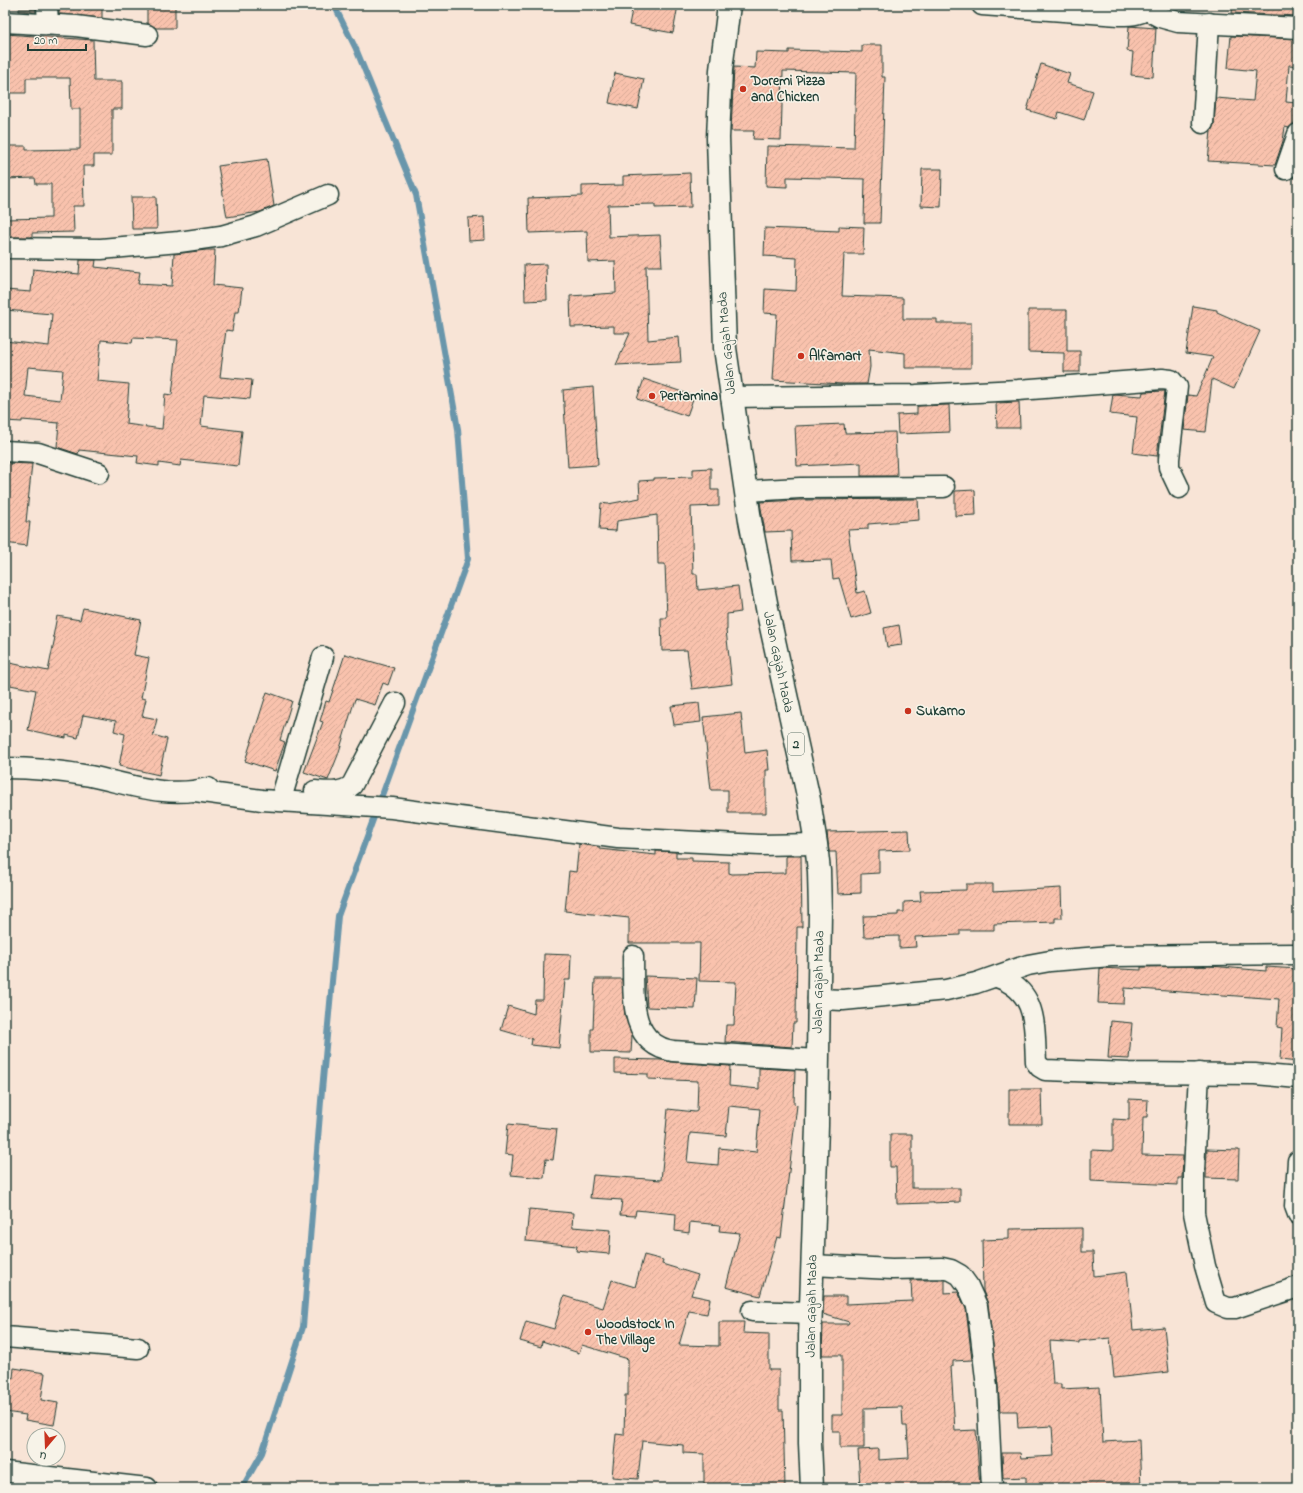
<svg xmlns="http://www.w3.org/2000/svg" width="1303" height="1493" viewBox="0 0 1303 1493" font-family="'Indie Flower',sans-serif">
<defs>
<pattern id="building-hatch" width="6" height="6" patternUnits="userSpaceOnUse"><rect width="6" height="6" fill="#f9c2ad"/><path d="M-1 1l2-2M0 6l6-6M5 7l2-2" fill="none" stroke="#d5a895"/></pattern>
</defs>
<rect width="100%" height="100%" fill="#f8e4d6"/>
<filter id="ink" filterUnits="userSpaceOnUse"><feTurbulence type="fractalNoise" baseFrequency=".025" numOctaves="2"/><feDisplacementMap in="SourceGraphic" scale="8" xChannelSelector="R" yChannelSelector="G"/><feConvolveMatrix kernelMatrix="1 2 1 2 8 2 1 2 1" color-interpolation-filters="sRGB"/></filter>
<g filter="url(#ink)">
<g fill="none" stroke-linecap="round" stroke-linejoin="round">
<path stroke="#6996ab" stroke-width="6" d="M242,1488l20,-35 41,-126 18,-226 17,-185 130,-357 -10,-130 -42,-234 -60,-146 -22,-44"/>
</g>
<g fill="url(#building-hatch)" stroke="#1f3d34" fill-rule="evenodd">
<path d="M59,5h43v13l-43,-4z"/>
<path d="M147,5h28v23h-19l-9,-5z"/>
<path d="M633,5h45l-5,28 -44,-8z"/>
<path d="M1233,5h65v11l-66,-3z"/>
<path d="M19,9h17v3l-17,-1z"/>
<path d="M1129,26l27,2 -3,49 -22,-2 2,-23 -6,-1z"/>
<path d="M5,34l88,6 1,41h28v28h-10v46h-18v11h-11l1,40h-11l1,26 -42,1v4h-27v-18l46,-1v-34h-15l-1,-6 -30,1v-33h21v4l54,-1v-40h-9l-1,-31h-44v15h-21z"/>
<path d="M1231,36l67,3v27l-9,-1 -3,37 10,1 -1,20 -6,5 -4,-1 -2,14 -8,24 -67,-4 3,-30 3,-7 2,-26 37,3 3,-30 -28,-3z"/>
<path d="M862,45h20v32h3l-5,146h-16l1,-44 -78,-2v10l-21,-1 1,-40 87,2 2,-75 -73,-2 -2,69 -28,-1 1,-8h-23l3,-64 21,1 1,-16 33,1v-3l73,2z"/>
<path d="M1041,64l29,10 -3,9 26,8 -9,29 -25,-8 -2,7 -30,-9z"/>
<path d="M615,73l29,6 -6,30 -29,-6z"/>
<path d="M267,159l7,47 -14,6 -33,5 -9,-51z"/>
<path d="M922,169h20l-1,38 -20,-1z"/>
<path d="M690,173l1,34 -36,1v-4l-47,1 1,32 51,-2 2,31h-16l2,74 31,-3 2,25 -65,3 14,-32h-16v-7l-43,1 -1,-31 46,-3 -1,-32 -27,1 -1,-31 -58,2 -1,-35 54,-2v-10l41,-1v-9z"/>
<path d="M131,197h25l1,32h-25z"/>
<path d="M484,217l1,23 -16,1 -1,-23z"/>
<path d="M839,226l25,1 -1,27h-19l-2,42 61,2v21h34v4h34v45h-66v-15l-36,-4 1,18 -3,17h-25l-69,-4 4,-66 -13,-1 1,-24 31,2 1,-33 -33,-2 1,-28 74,3z"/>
<path d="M206,250h9l-2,35 29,3 -3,24h-4l-3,19 -6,-1 -6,47 32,3 -2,19 -46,-4 -3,31 41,5 -4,35 -57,-6 -1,6 -21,-3v3l-22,-3 1,-7 -59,-6 -1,4 -21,-7 2,-24 -37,-3v2l-17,-1v-80l44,5 3,-32 -47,-4v-20l26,2 2,-23 46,5 1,-14h16l-1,7 45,5 -2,12 34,2 2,-32zM133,338l45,2 -6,55 -7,-1 -3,35 -36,-5 3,-40 -32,-3 4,-41 31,3zM28,367l35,3 -3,30 -35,-4z"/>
<path d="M546,264l1,36 -22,1 -1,-36z"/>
<path d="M1193,306l24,4v2l43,19 -26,58 -22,-10 -6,53 -22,-2 4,-35 8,1 17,-39 -27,-4z"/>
<path d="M1028,310h39v41h13v21h-16v-19l-36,-1z"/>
<path d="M644,379l50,17 -7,20 -50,-17z"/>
<path d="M593,387l5,78 -30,2 -5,-77z"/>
<path d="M1165,391l-8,65 -24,-3 4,-36 -27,-3 3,-20 29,2 1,-4z"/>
<path d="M1019,402l1,26h-23l-1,-25z"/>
<path d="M949,405l1,27 -52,2 -1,-19 20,-1v-8z"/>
<path d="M844,424l1,9 50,-1 2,44h-36v-13l-64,3 -2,-40z"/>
<path d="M5,463l27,1 -6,58h4l-3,24 -22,-3z"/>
<path d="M711,468v22h8v16l-28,1 2,67h4l1,16 40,-4 3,26 -14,2v16h-1l6,54 -40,5 -5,-39 -25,1 -1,-33h6l-2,-54h-7l-1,-49 -40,6 -1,10 -17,-1 2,-27 7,1 32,-6 -1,-17 15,-1v-2l39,-1v-8z"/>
<path d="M975,490l1,25 -21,1v-25z"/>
<path d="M918,499l1,21 -51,4v5l-20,1 9,63 8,-2 6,22 -20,6 -12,-41 -6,1 -2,-19 -39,1 -1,-30 -26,1 -5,-30 40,-2z"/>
<path d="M83,608l58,12 -7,35 15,3 -8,40 5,1 -4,17 15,3 -4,16 14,4 -8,36 -40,-9 6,-32 -11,-3 2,-10 -33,-6 -5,23 -12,-3v3l-38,-8 8,-40 -31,-6v-22l43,9 7,-34h-2l4,-21 23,4z"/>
<path d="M899,625l3,20 -15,2 -3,-19z"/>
<path d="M345,654l49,14 -6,17 -5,-2 -8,22 -20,-6 -17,56 -10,25 -24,-8 19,-50 -3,-1 6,-20 3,1z"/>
<path d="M267,692l25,9 -12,39 5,2 -10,29 -30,-10z"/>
<path d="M699,703l2,19 -27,3 -3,-19z"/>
<path d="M741,713l4,40 22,-3 2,20h-3v43h-38v-23h-17l-8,-73z"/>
<path d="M909,830l1,20 -31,1v22l-18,1v19l-23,1 -2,-42h-7l-2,-20z"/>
<path d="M579,844l20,3v2l57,6v-4l20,1v6h16v3l37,1v11l3,1 54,-1v-17h15l1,71h-5l-1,96h-3l-1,24 -67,-5 1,-17h8l2,-43 -37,-1 1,-38h-71v-25l-64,-7 4,-40 7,1z"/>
<path d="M966,884h27v8l68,-4 1,30h-7v4l-61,2v6h-34v5l-45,2 1,10 -17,1v-12l-35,1 -1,-21 35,-1v-3h6v-10l17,-1 -1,-10 46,-1z"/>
<path d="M544,954l27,1 -1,25h-5l-6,68 -28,-3 1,-6 -31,-9 7,-24 26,8 1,-14h8z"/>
<path d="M1211,966l55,5v-4l32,2v93l-18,-2 2,-32 -5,-1 2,-28 -154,-11 -1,16 -26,-1 2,-35 41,2v-3z"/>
<path d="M645,976l52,2 -2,31 -48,-2z"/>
<path d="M595,979h27l3,37 7,19 -1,18 -40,-1v-23h2z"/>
<path d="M1111,1021l21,2 -3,36 -21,-1z"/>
<path d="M615,1059l48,1 9,2 58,4 -1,20 30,3v-21l36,2 -1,34 3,1 -16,133 -4,-1 -17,59 -34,-9 14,-54 -21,-2 1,-6 -30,-3 -1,11 -14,-2 1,-17 -40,-4 -1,6 -15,-1 2,-15 -32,-2 3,-23 68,5 7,-71 27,3 2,-1 1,-30 -50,-2v-5l-33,-1zM729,1106l31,3 -4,43 -37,-4 -1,17 -31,-3 3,-29 36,3z"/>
<path d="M1009,1089h32l1,35h-33z"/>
<path d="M1129,1099l19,1 -1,17h-4l-1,38 41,1 -1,22h-4v7l-87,-4v-31l22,1v-32l16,1z"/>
<path d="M508,1124l49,5 -4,31 -7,-1 -2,19 -33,-3 2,-20 -8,-1z"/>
<path d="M890,1134h22v54h48v14l-63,2 -1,-37h-6z"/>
<path d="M1207,1149l32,1 -1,29 -32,-1z"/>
<path d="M529,1209l44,4 -1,14 39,3 -2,24 -33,-3 1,-5 -51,-5z"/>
<path d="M1082,1228v24h11l1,24 33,-4 6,58 31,-3 5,45 -55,6 -4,-40 -31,3v2l-29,-2 3,43h8v5l39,-2 3,55 36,-2 2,48h-115v-11l-23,1 -1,-25h18l1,5 33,-2 -2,-30 -34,2 -1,-17h-17l-2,-25 -10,-82 -5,-13 -1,-51 27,-1v-10z"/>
<path d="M644,1255l19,5 -1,4 36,11 -7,20 19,4 -3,15 -18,-3 -10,34 40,1v-24h25l-1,11 26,1v36h10v40h4l2,78h-81v-34l-21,-1v-8l-41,-4 -4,38 -26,-2 4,-43 8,1 1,-40h3v-36l-46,-14 -3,8 -37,-12 -1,6 -21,-6 6,-20 28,8 10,-33 39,12 9,-28 23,7z"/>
<path d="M911,1280h34v13l13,-1 8,17 6,51 -19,1v5l-2,1 4,64 21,-1 4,58h-120l-2,-38 20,-1v11l31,-2 -2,-32h-4l-1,-19 -38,1v40h-24v-17h-8v-16h10v-60h-20l1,-31h25l1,-2 -26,-8 1,-18h22v8l66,-3z"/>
<path d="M14,1368l31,5 -4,27 17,3 -4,22 -29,-5 1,-5 -21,-3v-35l8,1z"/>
</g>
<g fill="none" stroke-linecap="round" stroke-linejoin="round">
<g stroke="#1f3d34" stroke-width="23">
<g id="minor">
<path d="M47,5l1,19"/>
<path d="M982,5l137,10c12,0 24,0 32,-10"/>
<path d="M1147,10l13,7 18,5 120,6"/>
<path d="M5,22l71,4 71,9"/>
<path d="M1203,123l6,-100"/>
<path d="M1286,169l12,-35"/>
<path d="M5,248l96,1 78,-7 42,-6 35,-10 72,-31"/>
<path d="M731,397l185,-2 102,-5 144,-11 9,1 6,7 -8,72v8l10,21"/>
<path d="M5,451l33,2 61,20"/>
<path d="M746,491l54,-3 144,-1"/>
<path d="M5,768c28,0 57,3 85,8 39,8 78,23 118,12"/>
<path d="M284,789l39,-132"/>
<path d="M195,791l67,9 130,8 226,30 142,7 56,-1"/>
<path d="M315,791c12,1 27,3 37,-6l43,-82"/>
<path d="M633,956c1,35 -6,88 40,95l144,9"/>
<path d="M997,977c41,14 37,48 39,85l4,5 5,3 84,3 126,1 43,4"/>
<path d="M818,999l25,1 103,-10 30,-7 52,-18 22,-4 61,-5 187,-2"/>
<path d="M1199,1073l-5,98v42l11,53 11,37 12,5h7l63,-21"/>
<path d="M1298,1161l-3,45 3,8"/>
<path d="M812,1265l80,4 50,-1 9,2 9,5 8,11 9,20 4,30 6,51 5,101"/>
<path d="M752,1311l59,2"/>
<path d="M5,1337l133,11"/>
<path d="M5,1472l142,16"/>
</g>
</g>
<g stroke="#1f3d34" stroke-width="25">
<path id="highway" d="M729,5l-8,65 -3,68 7,210 25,172 18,93 41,187 7,44 3,27 1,41 -3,214 -7,210v107l2,45"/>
</g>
<use href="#minor" stroke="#f7f3e8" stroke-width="20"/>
<use href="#highway" stroke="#f7f3e8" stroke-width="22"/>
</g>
</g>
<g fill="#c8321e" stroke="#f7f3e8" stroke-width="1.5">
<circle cx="743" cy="89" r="4"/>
<circle cx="801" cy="356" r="4"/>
<circle cx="652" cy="396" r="4"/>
<circle cx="908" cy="711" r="4"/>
<circle cx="588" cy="1332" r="4"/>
</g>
<g text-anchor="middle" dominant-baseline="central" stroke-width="3" stroke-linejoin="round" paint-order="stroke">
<rect fill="#f7f3e8" stroke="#60746a" stroke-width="1" x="788" y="733" width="16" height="22" rx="3"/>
<g font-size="13" font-weight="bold" fill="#1f3d34">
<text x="796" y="744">2</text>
</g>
<g font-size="14" font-weight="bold" fill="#1f3d34" stroke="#f7f3e8" text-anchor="start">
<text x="751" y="81">Doremi Pizza<tspan x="751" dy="16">and Chicken</tspan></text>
<text x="809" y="356">Alfamart</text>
<text x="660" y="396">Pertamina</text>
<text x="916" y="711">Sukarno</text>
<text x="596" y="1324">Woodstock In<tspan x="596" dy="16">The Village</tspan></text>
</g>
<g font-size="14" fill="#1f3d34" stroke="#f7f3e8">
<text transform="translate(727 343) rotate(-95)">Jalan Gajah Mada</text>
<text transform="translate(778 662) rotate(78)">Jalan Gajah Mada</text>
<text transform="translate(819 982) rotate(-89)">Jalan Gajah Mada</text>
<text transform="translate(812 1306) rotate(-89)">Jalan Gajah Mada</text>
</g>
</g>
<rect width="1303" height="1493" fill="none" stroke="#f7f3e8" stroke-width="20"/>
<rect x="10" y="10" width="1283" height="1473" fill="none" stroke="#1f3d34" stroke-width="1.5" filter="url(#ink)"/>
<g transform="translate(46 1447) rotate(199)"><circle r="19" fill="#f7f3e8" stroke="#a1aaa0"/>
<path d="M0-3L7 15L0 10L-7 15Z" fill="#c8321e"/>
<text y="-6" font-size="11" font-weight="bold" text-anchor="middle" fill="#1f3d34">U</text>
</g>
<path d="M28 44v6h58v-6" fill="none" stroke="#1f3d34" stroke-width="2"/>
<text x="34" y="44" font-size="12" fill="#1f3d34" stroke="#f7f3e8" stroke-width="3" paint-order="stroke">20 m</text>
</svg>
